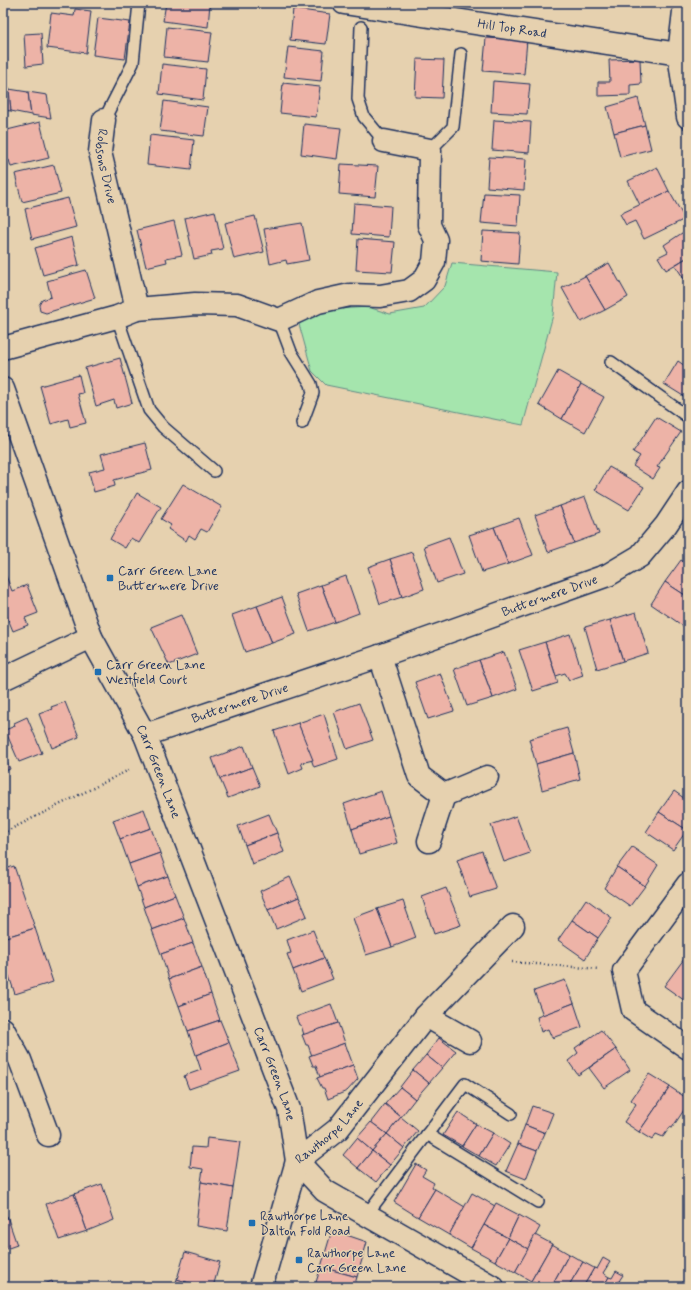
<svg xmlns="http://www.w3.org/2000/svg" width="691" height="1290" viewBox="0 0 691 1290" font-family="Mynerve,sans-serif">
<rect width="100%" height="100%" fill="#e6d1af"/>
<filter id="ink" filterUnits="userSpaceOnUse"><feTurbulence type="fractalNoise" baseFrequency=".025" numOctaves="2"/><feDisplacementMap in="SourceGraphic" scale="8" xChannelSelector="R" yChannelSelector="G"/><feConvolveMatrix kernelMatrix="1 2 1 2 8 2 1 2 1" color-interpolation-filters="sRGB"/></filter>
<g filter="url(#ink)">
<path fill="#a5e5ad" stroke="#608a86" d="M452,263l105,9 -4,43 -30,110 -197,-40 -14,-14 -13,-47 24,-14 45,-3 22,7 34,-6 21,-22z"/>
<g fill="#edb3a7" stroke="#1b2f5e">
<path d="M166,3h44l-2,24 -45,-6z"/>
<path d="M75,9l16,2 -5,42 -39,-5 4,-35 23,3z"/>
<path d="M293,9l37,5 -4,30 -36,-4z"/>
<path d="M98,18l32,4 -5,37 -32,-4z"/>
<path d="M167,27l45,5 -4,30 -44,-5z"/>
<path d="M41,33l2,31 -17,2 -2,-32z"/>
<path d="M486,38l41,2 -3,34 -41,-3z"/>
<path d="M288,47l36,4 -3,30 -37,-4z"/>
<path d="M417,59l27,1 -2,38 -27,-1z"/>
<path d="M640,59l1,25 -11,1v10l-32,1v-14h12l-1,-22z"/>
<path d="M162,64l44,5 -3,31 -44,-6z"/>
<path d="M493,81l37,3 -3,30 -36,-2z"/>
<path d="M283,83l37,4 -4,30 -36,-4z"/>
<path d="M3,88l6,1 2,22 -8,-1z"/>
<path d="M9,89l19,3 3,23 -20,-4z"/>
<path d="M28,92l19,3 4,23 -20,-3z"/>
<path d="M638,98l7,27 -31,8 -7,-26z"/>
<path d="M164,101l44,6 -4,29 -44,-5z"/>
<path d="M494,120l37,2 -2,31 -37,-3z"/>
<path d="M40,122l9,36 -38,9 -2,-7 -6,1v-30z"/>
<path d="M304,124l37,4 -4,31 -36,-5z"/>
<path d="M645,125l6,24 -31,8 -6,-24z"/>
<path d="M150,135l44,5 -3,30 -44,-5z"/>
<path d="M489,157l37,2 -2,31 -37,-3z"/>
<path d="M341,164l37,2 -3,31 -36,-3z"/>
<path d="M54,165l7,28 -39,9 -7,-28z"/>
<path d="M657,167l12,24 -29,14 -12,-24z"/>
<path d="M669,191l16,28 -41,20 -9,-18 -9,4 -6,-11z"/>
<path d="M484,193l36,2 -2,31 -37,-3z"/>
<path d="M68,198l8,29 -44,12 -7,-30z"/>
<path d="M354,203l37,3 -2,31 -37,-3z"/>
<path d="M215,211l8,38 -12,2 1,4 -18,4 -9,-41z"/>
<path d="M255,216l9,36 -30,7 -9,-36z"/>
<path d="M174,221l8,34 -16,3 1,4 -21,5 -9,-37z"/>
<path d="M302,223l7,37 -22,4 -1,-4 -16,4 -6,-35z"/>
<path d="M688,229v28l-22,13 -8,-13 10,-5 -4,-7z"/>
<path d="M483,231l37,2 -2,31 -37,-3z"/>
<path d="M72,237l7,28 -36,10 -8,-27z"/>
<path d="M358,239l37,3 -3,30 -36,-2z"/>
<path d="M688,257v28l-13,-20z"/>
<path d="M609,263l19,34 -23,13 -20,-34z"/>
<path d="M86,270l9,28 -49,15 -6,-2 -1,-6 3,-5 9,-3 -4,-16z"/>
<path d="M585,276l20,34 -24,12 -19,-34z"/>
<path d="M120,358l12,45 -16,5 -2,-8 -18,6 -11,-38z"/>
<path d="M678,361l10,7v31l-24,-15z"/>
<path d="M558,371l23,13 -19,35 -23,-14z"/>
<path d="M79,375l4,18 -5,1 8,29 -16,4 -2,-8 -17,5 -11,-38z"/>
<path d="M581,384l23,13 -19,35 -23,-13z"/>
<path d="M656,417l25,15 -24,35 3,1 -7,11 -20,-13 7,-10 -7,-4z"/>
<path d="M145,443l7,27 -38,10 1,6 -21,6 -5,-20 16,-4 -4,-14z"/>
<path d="M609,467l35,20 -15,23 -34,-20z"/>
<path d="M183,484l39,23 -15,25 -6,-3 -6,10 -6,-4 -3,6 -18,-12 3,-4 -10,-6z"/>
<path d="M137,493l24,14 -22,36 -8,-5 -6,10 -15,-9z"/>
<path d="M585,497l14,37 -25,9 -14,-37z"/>
<path d="M560,506l14,37 -26,9 -13,-37z"/>
<path d="M519,518l14,37 -25,9 -14,-37z"/>
<path d="M494,527l14,37 -26,8 -13,-37z"/>
<path d="M449,537l14,37 -26,9 -13,-37z"/>
<path d="M412,552l12,37 -22,8 -12,-38z"/>
<path d="M390,559l12,38 -22,7 -12,-37z"/>
<path d="M681,560l7,5v32l-23,-15z"/>
<path d="M6,576l6,15 15,-6 11,28 -13,5 3,7 -15,6 -10,-24v-30z"/>
<path d="M346,576l13,37 -24,9 -14,-37z"/>
<path d="M665,582l23,15v29l-2,2 -35,-24z"/>
<path d="M321,585l14,37 -26,9 -13,-37z"/>
<path d="M282,597l14,37 -24,9 -15,-37z"/>
<path d="M257,606l15,37 -27,9 -13,-37z"/>
<path d="M636,612l12,41 -25,8 -13,-41z"/>
<path d="M181,615l16,39 -28,11 -18,-38z"/>
<path d="M610,620l13,41 -26,8 -12,-42z"/>
<path d="M570,634l13,41 -14,5 -4,-7 -9,3 -11,-34z"/>
<path d="M545,642l13,41 -25,8 -14,-41z"/>
<path d="M504,652l13,37 -24,9 -14,-38z"/>
<path d="M479,660l14,38 -26,8 -13,-37z"/>
<path d="M440,673l14,38 -26,8 -13,-37z"/>
<path d="M65,702l14,35 -27,11 -13,-34 13,-5 -1,-2z"/>
<path d="M359,703l14,37 -26,9 -13,-37z"/>
<path d="M324,714l14,45 -24,8 -16,-44z"/>
<path d="M27,717l15,36 -23,9 -14,-32 10,-4 -1,-3z"/>
<path d="M298,723l15,37 -12,3 2,5 -14,6 -15,-43z"/>
<path d="M567,728l7,25 -38,11 -7,-25z"/>
<path d="M244,746l8,21 -32,12 -8,-21z"/>
<path d="M3,752l7,17 -7,3z"/>
<path d="M574,753l6,26 -38,11 -6,-26z"/>
<path d="M252,767l8,19 -32,12 -8,-19z"/>
<path d="M381,791l8,25 -37,13 -8,-25z"/>
<path d="M674,791l14,10v27l-1,2 -28,-18z"/>
<path d="M144,809l7,19 -31,11 -7,-19z"/>
<path d="M659,812l28,18 -14,20 -27,-18z"/>
<path d="M269,814l8,19 -32,12 -7,-19z"/>
<path d="M389,816l8,27 -38,11 -7,-25z"/>
<path d="M516,816l14,37 -26,9 -13,-37z"/>
<path d="M151,828l9,25 -31,11 -9,-25z"/>
<path d="M277,833l7,19 -32,12 -7,-19z"/>
<path d="M632,847l26,18 -13,21 -28,-19z"/>
<path d="M482,851l14,38 -26,8 -13,-37z"/>
<path d="M160,853l8,23 -31,11 -8,-23z"/>
<path d="M14,866l21,62 -32,10v-68z"/>
<path d="M617,867l28,19 -15,20 -26,-18z"/>
<path d="M168,876l7,19 -31,12 -7,-20z"/>
<path d="M290,877l9,20 -31,13 -8,-19z"/>
<path d="M446,888l15,37 -27,9 -12,-37z"/>
<path d="M175,895l9,23 -32,12 -8,-23z"/>
<path d="M299,897l8,19 -31,13 -8,-19z"/>
<path d="M586,899l26,19 -14,20 -26,-18z"/>
<path d="M403,901l13,37 -24,9 -15,-38z"/>
<path d="M377,909l15,38 -26,8 -13,-37z"/>
<path d="M184,918l9,25 -32,11 -9,-24z"/>
<path d="M572,920l26,18 -13,21 -27,-19z"/>
<path d="M35,928l18,54 -38,12 -12,-36v-20z"/>
<path d="M313,930l11,28 -31,12 -6,-16 4,-1 -4,-13z"/>
<path d="M193,943l9,24 -33,12 -8,-25z"/>
<path d="M324,958l9,21 -32,12 -8,-21z"/>
<path d="M684,959l4,3v41l-24,-17z"/>
<path d="M202,967l9,27 -32,12 -10,-27z"/>
<path d="M565,980l9,23 -31,12 -9,-24z"/>
<path d="M211,994l9,26 -32,11 -9,-25z"/>
<path d="M574,1003l8,24 -30,11 -4,-9 -7,3 -4,-15z"/>
<path d="M331,1004l7,19 -34,12 -3,-10h-2l-3,-8z"/>
<path d="M220,1020l9,22 -33,13 -8,-24z"/>
<path d="M338,1023l7,20 -33,13 -4,-11h-2l-4,-10z"/>
<path d="M601,1030l15,19 -38,26 -10,-14 10,-8 -3,-5z"/>
<path d="M439,1038l17,13 -14,17 -16,-13z"/>
<path d="M229,1042l11,29 -51,18 -5,-13 17,-6 -5,-15z"/>
<path d="M345,1043l8,22 -33,12 -4,-11h-3l-4,-10z"/>
<path d="M616,1049l14,21 -26,18 -15,-20z"/>
<path d="M426,1055l16,13 -13,15 -16,-13z"/>
<path d="M353,1065l5,14 -11,12 -19,8 -4,-11h-2l-5,-10z"/>
<path d="M413,1070l16,13 -14,16 -15,-12z"/>
<path d="M649,1074l21,13 -31,45 -15,-10 12,-18 -5,-4z"/>
<path d="M400,1087l15,12 -14,18 -16,-13z"/>
<path d="M670,1087l18,12v5l-16,24 -2,-1 -7,10 -7,-3 -4,6 -13,-8z"/>
<path d="M385,1104l16,13 -14,17 -16,-12z"/>
<path d="M532,1106l21,7 -8,20 -20,-8z"/>
<path d="M458,1112l18,12 -14,22 -19,-11z"/>
<path d="M401,1117l17,14 -14,17 -17,-14z"/>
<path d="M371,1122l16,12 -15,17 -15,-13z"/>
<path d="M476,1124l17,9 -14,23 -17,-10z"/>
<path d="M525,1125l20,8 -8,18 -19,-7z"/>
<path d="M493,1133l17,11 -14,22 -17,-10z"/>
<path d="M387,1134l17,14 -14,17 -18,-14z"/>
<path d="M207,1138l33,4 -7,46 -32,-6 2,-13 -13,-2 2,-20 14,1z"/>
<path d="M357,1138l15,13 -14,17 -15,-13z"/>
<path d="M518,1144l19,7 -11,28 -20,-8z"/>
<path d="M372,1151l18,14 -14,17 -18,-14z"/>
<path d="M416,1164l10,6 -4,6 12,7 -2,4 3,2 -17,28 -24,-15z"/>
<path d="M201,1182l32,6 -6,43 -31,-5z"/>
<path d="M102,1184l12,36 -27,11 -13,-37z"/>
<path d="M435,1189l30,18 -16,28 -31,-18z"/>
<path d="M472,1193l23,13 -24,42 -22,-13z"/>
<path d="M74,1194l13,37 -28,9 -13,-36z"/>
<path d="M496,1203l23,12 -11,23 -24,-13z"/>
<path d="M519,1215l21,12 -12,22 -20,-11z"/>
<path d="M7,1216l10,29 -14,5v-32z"/>
<path d="M484,1225l24,13 -13,23 -24,-13z"/>
<path d="M332,1230l35,12 -10,35 -36,-10z"/>
<path d="M535,1235l17,9 -21,37 -16,-9z"/>
<path d="M508,1238l20,11 -13,23 -20,-11z"/>
<path d="M552,1244l17,10 -18,33h-9l-11,-6z"/>
<path d="M185,1252l35,10 -7,25h-12l-24,-8z"/>
<path d="M569,1254l14,8 -15,25h-17z"/>
<path d="M603,1258l7,4 -7,11 6,4 -6,10h-20l11,-19 3,1z"/>
<path d="M583,1262l11,6 -11,19h-15z"/>
<path d="M321,1267l36,10 -3,10h-32l-7,-2z"/>
<path d="M616,1271l7,4 -4,6 8,6h-24l6,-10 3,1z"/>
<path d="M177,1279l24,8h-26z"/>
<path d="M52,1281l2,6h-17z"/>
</g>
<g fill="none" stroke-linecap="round" stroke-linejoin="round">
<g stroke="#1b2f5e" stroke-width="14">
<g id="service">
<path d="M361,27l-3,72 6,18 20,24"/>
<path d="M104,120l29,-57 6,-60"/>
<path d="M430,150l23,-23 8,-73"/>
<path d="M117,317l32,93 14,17 51,44"/>
<path d="M279,320l12,32 20,32 2,9 -11,30"/>
<path d="M611,362l77,55"/>
<path d="M427,1134l111,68"/>
<path d="M367,1214l98,-130 46,30"/>
</g>
</g>
<g stroke="#1b2f5e" stroke-width="25">
<g id="minor">
<path id="s1" d="M344,3l335,51"/>
<path d="M685,3l-6,51 9,63"/>
<path id="s2" d="M104,120l-4,32 37,157"/>
<path d="M3,348l114,-31 20,-8 58,-5 42,1 42,15 39,-18 32,-7 30,1 29,-5 15,-11 10,-18 2,-22 -7,-15 1,-75 -46,-9"/>
<path id="s3" d="M3,389l88,248 54,98 144,374 8,52"/>
<path d="M380,656l39,120 25,19 -15,46"/>
<path d="M3,679l88,-42"/>
<path id="s4" d="M145,735l235,-79 228,-81 32,-19 26,-31 22,-33"/>
<path d="M444,795l43,-18"/>
<path d="M688,884l-64,87 9,39 55,38"/>
<path d="M426,1016l44,25"/>
<path d="M3,1029l17,31 28,75"/>
<path d="M297,1161l28,30 168,96"/>
<path id="s5" d="M261,1287l36,-126 41,-32 88,-113 87,-90"/>
</g>
</g>
<g stroke="#1b2f5e" stroke-width="2.5" stroke-dasharray="1 3" stroke-linecap="butt">
<path d="M3,31l5,44"/>
<path d="M3,833l128,-64"/>
<path d="M512,962l87,7"/>
</g>
<use href="#service" stroke="#e6d1af" stroke-width="11"/>
<use href="#minor" stroke="#e6d1af" stroke-width="22"/>
</g>
</g>
<g fill="#1f6fb2" stroke="#e6d1af" stroke-width="1.5">
<rect x="106" y="574" width="8" height="8" rx="2"/>
<rect x="94" y="668" width="8" height="8" rx="2"/>
<rect x="248" y="1219" width="8" height="8" rx="2"/>
<rect x="295" y="1256" width="8" height="8" rx="2"/>
</g>
<g text-anchor="middle" dominant-baseline="central" stroke-width="3" stroke-linejoin="round" paint-order="stroke">
<g font-size="13" fill="#1b2f5e" stroke="#e6d1af">
<text stroke="none"><textPath href="#s1" startOffset="170">Hill Top Road</textPath></text>
<text stroke="none"><textPath href="#s2" startOffset="47">Robsons Drive</textPath></text>
<text stroke="none"><textPath href="#s4" startOffset="428">Buttermere Drive</textPath></text>
<text stroke="none"><textPath href="#s4" startOffset="100">Buttermere Drive</textPath></text>
<text stroke="none"><textPath href="#s3" startOffset="414">Carr Green Lane</textPath></text>
<text stroke="none"><textPath href="#s3" startOffset="738">Carr Green Lane</textPath></text>
<text stroke="none"><textPath href="#s5" startOffset="175">Rawthorpe Lane</textPath></text>
</g>
<g font-size="13" fill="#1b2f5e" stroke="#e6d1af" text-anchor="start">
<text x="118" y="571">Carr Green Lane<tspan x="118" dy="15">Buttermere Drive</tspan></text>
<text x="106" y="665">Carr Green Lane<tspan x="106" dy="15">Westfield Court</tspan></text>
<text x="260" y="1216">Rawthorpe Lane<tspan x="260" dy="15">Dalton Fold Road</tspan></text>
<text x="307" y="1253">Rawthorpe Lane<tspan x="307" dy="15">Carr Green Lane</tspan></text>
</g>
</g>
<rect width="691" height="1290" fill="none" stroke="#e6d1af" stroke-width="16"/>
<rect x="8" y="8" width="675" height="1274" fill="none" stroke="#1b2f5e" stroke-width="1.5" filter="url(#ink)"/>
</svg>
